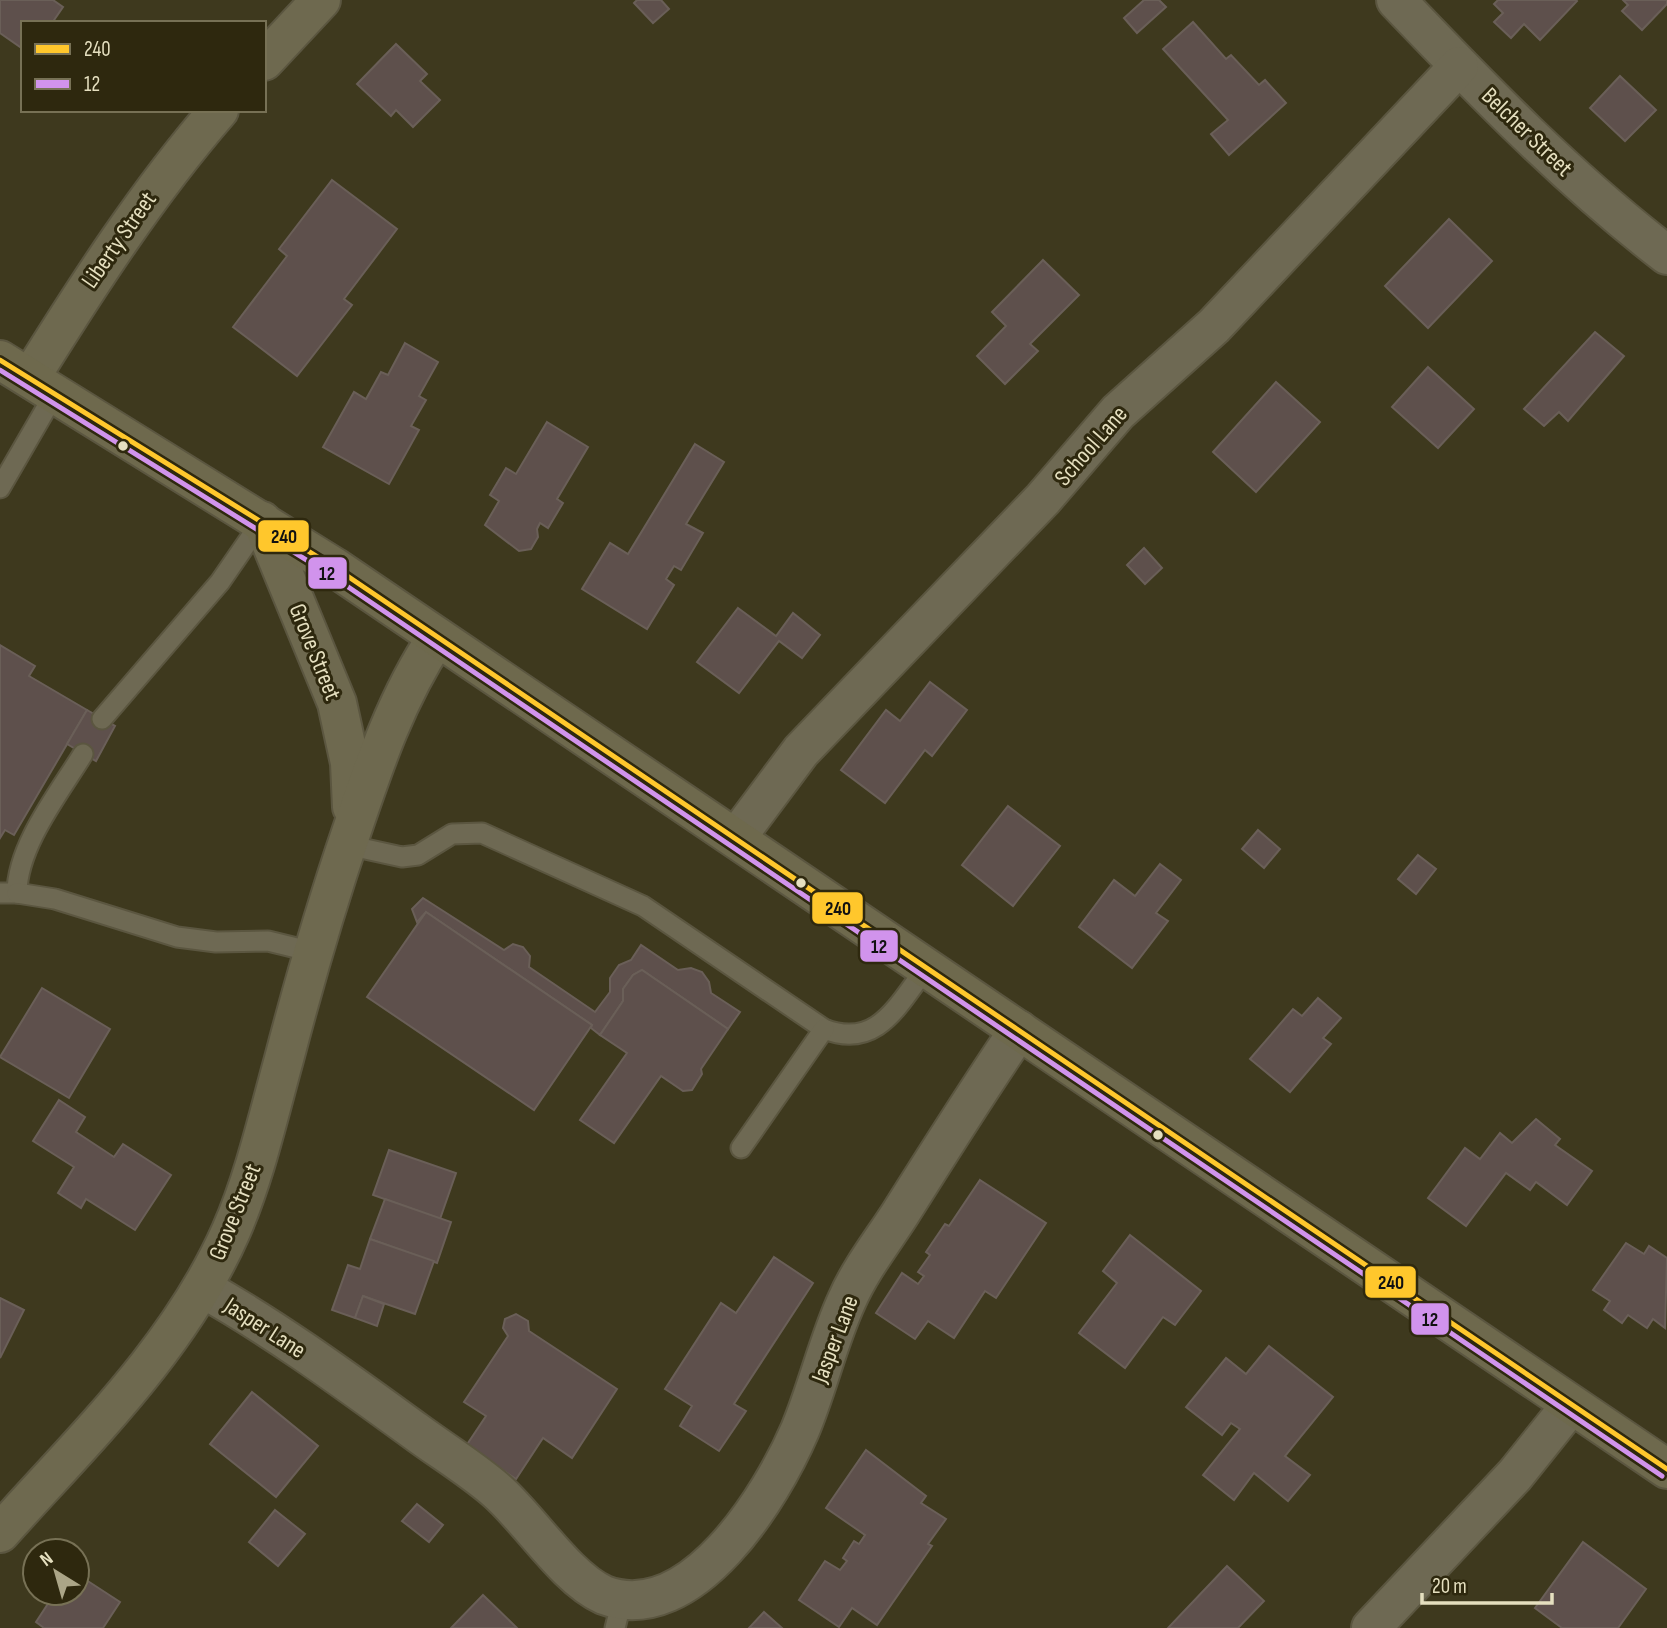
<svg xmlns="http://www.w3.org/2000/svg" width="1667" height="1628" viewBox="0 0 1667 1628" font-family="'Sofia Sans Condensed',sans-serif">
<rect width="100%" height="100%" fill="#3e391e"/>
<g fill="#5e504c" stroke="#6a5f58" stroke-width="2">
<path d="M0,0h53l10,7 -11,16h-29v26l-23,-16z"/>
<path d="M637,0h24l8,9 -16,14 -19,-20z"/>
<path d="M1144,0h15l7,7 -29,26 -13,-15z"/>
<path d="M1498,0h78l1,1 -37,39 -16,-16 -13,14 -17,-16 9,-9 -9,-9z"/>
<path d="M1623,0h44v4l-25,26 -20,-19 6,-6z"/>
<path d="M1193,22l33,37 5,-4 28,30 6,-5 21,23 -57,52 -18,-21 17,-14 -65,-71z"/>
<path d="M396,44l31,30 -7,7 20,19 -27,27 -17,-17 -5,6 -34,-32z"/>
<path d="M1620,76l36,34 -31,31 -35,-33z"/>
<path d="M332,180l65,49 -53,70 8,6 -55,71 -64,-49 54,-71 -8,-7z"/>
<path d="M1449,219l43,42 -64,67 -43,-42z"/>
<path d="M1043,260l36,35 -49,49 8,7 -33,33 -28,-28 29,-30 -14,-14z"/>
<path d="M1595,332l29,24 -56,65 -9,-9 -15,14 -20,-17z"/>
<path d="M405,343l33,19 -19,34 7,4 -15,26 8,4 -30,54 -66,-37 31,-55 12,7 15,-27 7,3z"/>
<path d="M1428,367l46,42 -36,39 -46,-41z"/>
<path d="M1276,382l44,40 -64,70 -43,-40z"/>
<path d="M547,422l41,25 -31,52 6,4 -15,25 -8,-5 -3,6 1,8 -7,12 -12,2 -34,-26 14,-24 -9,-6 16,-27 10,6z"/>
<path d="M695,444l29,18 -38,62 17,9 -22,37 -7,-4 -8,13 8,6 -27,44 -65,-40 28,-46 18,11z"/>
<path d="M1144,548l18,20 -17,16 -18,-19z"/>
<path d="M738,608l38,28 17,-23 27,22 -18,23 -23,-17 -40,52 -42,-31z"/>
<path d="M0,645l35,21 -6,10 58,34 -73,125 -9,-5 -5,8z"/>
<path d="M930,682l37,28 -35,46 -7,-6 -40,53 -44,-33 45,-60 14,11z"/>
<path d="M87,710l28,16 -19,35 -29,-17z"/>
<path d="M1008,806l52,40 -47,60 -51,-41z"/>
<path d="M1258,830l22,19 -16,19 -22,-19z"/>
<path d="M1418,855l18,14 -20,25 -18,-15z"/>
<path d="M1160,864l21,16 -25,33 12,8 -36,47 -53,-41 35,-47 21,16z"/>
<path d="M423,898l81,52 9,-6 10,3 7,9 -1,11 66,45 15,-20v-14l9,-13 12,-5 10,-15 37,25 13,-2 11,4 7,10 2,11 29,19 -12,17 -86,-59 -9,5 -10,14v12l-23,34 -9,-7 1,-3 -166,-113 -9,10 -5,-13z"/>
<path d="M426,912l166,113 -58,85 -167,-113z"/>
<path d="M642,970l86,59 -27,40 1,5 -10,16 -9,1 -22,-15 -47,67 -34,-23 47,-67 -27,-18 23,-34v-12l10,-14z"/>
<path d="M42,988l68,41 -41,69 -69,-41z"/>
<path d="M1318,998l23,20 -18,20 8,6 -41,48 -40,-33 43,-50 9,7z"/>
<path d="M59,1100l26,17 -9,15 38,25 9,-13 48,31 -36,55 -49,-31 -5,9 -23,-15 16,-26 -41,-26z"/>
<path d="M1536,1119l24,20 -5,6 37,26 -25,34 -31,-23 -6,8 -24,-17 -40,53 -38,-28 37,-50 15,11 20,-26 12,10z"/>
<path d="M389,1150l67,23 -16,46 -67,-24z"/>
<path d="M980,1180l66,43 -50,75 -11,-7 -31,47 -26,-17 -13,18 -39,-26 26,-40 16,11 6,-8 -6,-4 12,-17 -4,-3 19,-28 4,2z"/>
<path d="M385,1199l66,23 -14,41 -67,-24z"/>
<path d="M1130,1235l71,56 -26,34 -12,-8 -38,51 -46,-35 38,-50 -14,-12z"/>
<path d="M370,1239l64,22 -19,53 -52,-18 -8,22 -23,-8 16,-45 12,4z"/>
<path d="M1626,1243l18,11 5,-8 18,12 -2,70 -12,-9 -6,9 -19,-13 -6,8 -18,-13 6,-9 -17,-11z"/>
<path d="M774,1257l39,26 -79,121 12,7 -27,40 -39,-25 12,-20 -27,-17 56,-86 15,10z"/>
<path d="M363,1296l21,8 -7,22 -22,-8z"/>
<path d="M0,1298l24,12 -24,48z"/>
<path d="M516,1314l12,7 1,10 88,58 -45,69 -29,-20 -27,41 -50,-33 20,-30 -22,-14 44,-66 -5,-8 2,-9z"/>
<path d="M1269,1346l64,51 -48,59 25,19 -22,26 -34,-28 -20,27 -31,-25 37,-46 -9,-6 -9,12 -36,-28 40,-49 20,16z"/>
<path d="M252,1392l66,54 -42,51 -66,-53z"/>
<path d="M866,1450l60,46 -5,7 25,16 -18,25 4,2 -55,79 -25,-17 -13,19 -40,-27 26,-39 15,9 7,-9 -4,-3 11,-17 5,3 6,-9 -39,-27z"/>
<path d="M417,1504l26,21 -14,17 -27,-21z"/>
<path d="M275,1510l30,24 -27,32 -29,-24z"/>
<path d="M1583,1542l63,47 -28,39h-56l-27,-20z"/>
<path d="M1227,1566l37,35 -26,27h-70z"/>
<path d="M77,1574l43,28 -17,26h-59l-8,-6 19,-29h22z"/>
<path d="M483,1595l34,33h-66z"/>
<path d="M764,1612l18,16h-33z"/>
</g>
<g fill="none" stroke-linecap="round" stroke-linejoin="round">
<g stroke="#5b5640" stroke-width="23">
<g id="lane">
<path d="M0,488l55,-95"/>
<path d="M102,719l118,-137 42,-61"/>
<path d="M347,845l55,12 16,-2 34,-21 30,-1 161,73 181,123c54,21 74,-25 103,-62"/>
<path d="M0,893h17c0,-47 42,-100 66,-139"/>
<path d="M17,893l38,6 122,38 39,5 52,-1 45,11"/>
<path d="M741,1148l83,-119"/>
<path d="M615,1628l7,-28"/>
</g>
</g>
<g stroke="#5b5640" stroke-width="42">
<g id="street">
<path d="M1396,0c86,90 172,179 271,255"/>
<path d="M736,838l65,-87 242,-252 75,-87 96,-86 245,-260"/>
<path d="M202,1288c75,42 144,93 213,143 27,20 57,38 82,60 33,29 69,87 107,104 88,33 168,-100 196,-165 18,-43 28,-89 47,-130 13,-30 35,-58 53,-86 39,-62 78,-124 119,-184"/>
<path d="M1371,1628l144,-153 56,-70"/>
</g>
</g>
<g stroke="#5b5640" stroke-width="42">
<g id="secondary">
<path d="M264,61l57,-61"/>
<path d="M30,378c58,-93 117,-185 189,-268"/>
<path d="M262,521l75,182 13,60 2,44"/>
<path d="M0,1533c84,-94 179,-184 231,-302 24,-55 37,-114 53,-172 20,-77 42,-153 68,-229 23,-68 45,-133 85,-193"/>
</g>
</g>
<g stroke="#5b5640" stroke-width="42">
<path id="primary" d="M0,360l334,207 1333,902"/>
</g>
<use href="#lane" stroke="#6e6953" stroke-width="19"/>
<use href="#street" stroke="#6e6953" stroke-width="38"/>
<use href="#secondary" stroke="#6e694f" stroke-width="38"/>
<use href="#primary" stroke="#6e694d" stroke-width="38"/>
<g stroke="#2e280e" stroke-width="10">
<path id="bus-1" d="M0,360l334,207 1333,902"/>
</g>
<g stroke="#2e280e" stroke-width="10">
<path id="bus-2" d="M0,370l329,204 1333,902"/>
</g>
<use href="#bus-1" stroke="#ffc72c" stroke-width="5"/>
<use href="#bus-2" stroke="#d193ec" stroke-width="5"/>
</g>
<g fill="#e5dfbf" stroke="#2e280e" stroke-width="2.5">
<circle cx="123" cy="446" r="6"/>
<circle cx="801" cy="883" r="6"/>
<circle cx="1158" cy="1135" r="6"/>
</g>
<g text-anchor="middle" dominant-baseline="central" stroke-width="6" stroke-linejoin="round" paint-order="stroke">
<g font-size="24" fill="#e5dfbf" stroke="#2e280e">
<text transform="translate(1527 132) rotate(44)">Belcher Street</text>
<text transform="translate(119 240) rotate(-55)">Liberty Street</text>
<text transform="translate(1091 446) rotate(-49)">School Lane</text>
<text transform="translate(315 652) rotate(68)">Grove Street</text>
<text transform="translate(235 1212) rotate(-68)">Grove Street</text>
<text transform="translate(265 1328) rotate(33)">Jasper Lane</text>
<text transform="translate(835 1339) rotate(-69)">Jasper Lane</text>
</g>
</g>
<g stroke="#2e280e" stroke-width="2.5">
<rect x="257" y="519" width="53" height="34" rx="7" fill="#ffc72c"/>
<rect x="307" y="556" width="41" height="34" rx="7" fill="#d193ec"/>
<rect x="811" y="891" width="53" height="34" rx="7" fill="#ffc72c"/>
<rect x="859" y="929" width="40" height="34" rx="7" fill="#d193ec"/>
<rect x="1364" y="1265" width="53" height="34" rx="7" fill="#ffc72c"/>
<rect x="1410" y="1302" width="40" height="34" rx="7" fill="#d193ec"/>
</g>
<g font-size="19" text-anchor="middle" font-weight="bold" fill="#111">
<text x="284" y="543">240</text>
<text x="327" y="580">12</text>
<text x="838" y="915">240</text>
<text x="879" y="953">12</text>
<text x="1391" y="1289">240</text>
<text x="1430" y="1326">12</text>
</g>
<rect x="21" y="21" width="245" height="91" fill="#2e280e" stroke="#777155" stroke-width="2"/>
<rect x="35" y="44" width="35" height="10" fill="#ffc72c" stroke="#777155" stroke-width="2"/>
<text x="84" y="56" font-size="21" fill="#e5dfbf">240</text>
<rect x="35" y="79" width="35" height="10" fill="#d193ec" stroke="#777155" stroke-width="2"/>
<text x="84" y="91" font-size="21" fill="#e5dfbf">12</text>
<g transform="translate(56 1572) rotate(323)"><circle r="33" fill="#2e280e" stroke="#777155" stroke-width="2"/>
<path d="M0-5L12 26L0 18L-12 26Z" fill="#aba587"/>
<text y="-10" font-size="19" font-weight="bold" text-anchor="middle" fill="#e5dfbf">N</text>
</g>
<path d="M1422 1593v10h130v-10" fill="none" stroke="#e5dfbf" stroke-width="3.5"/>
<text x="1432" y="1593" font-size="21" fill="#e5dfbf" stroke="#2e280e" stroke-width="5" paint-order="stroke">20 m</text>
</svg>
